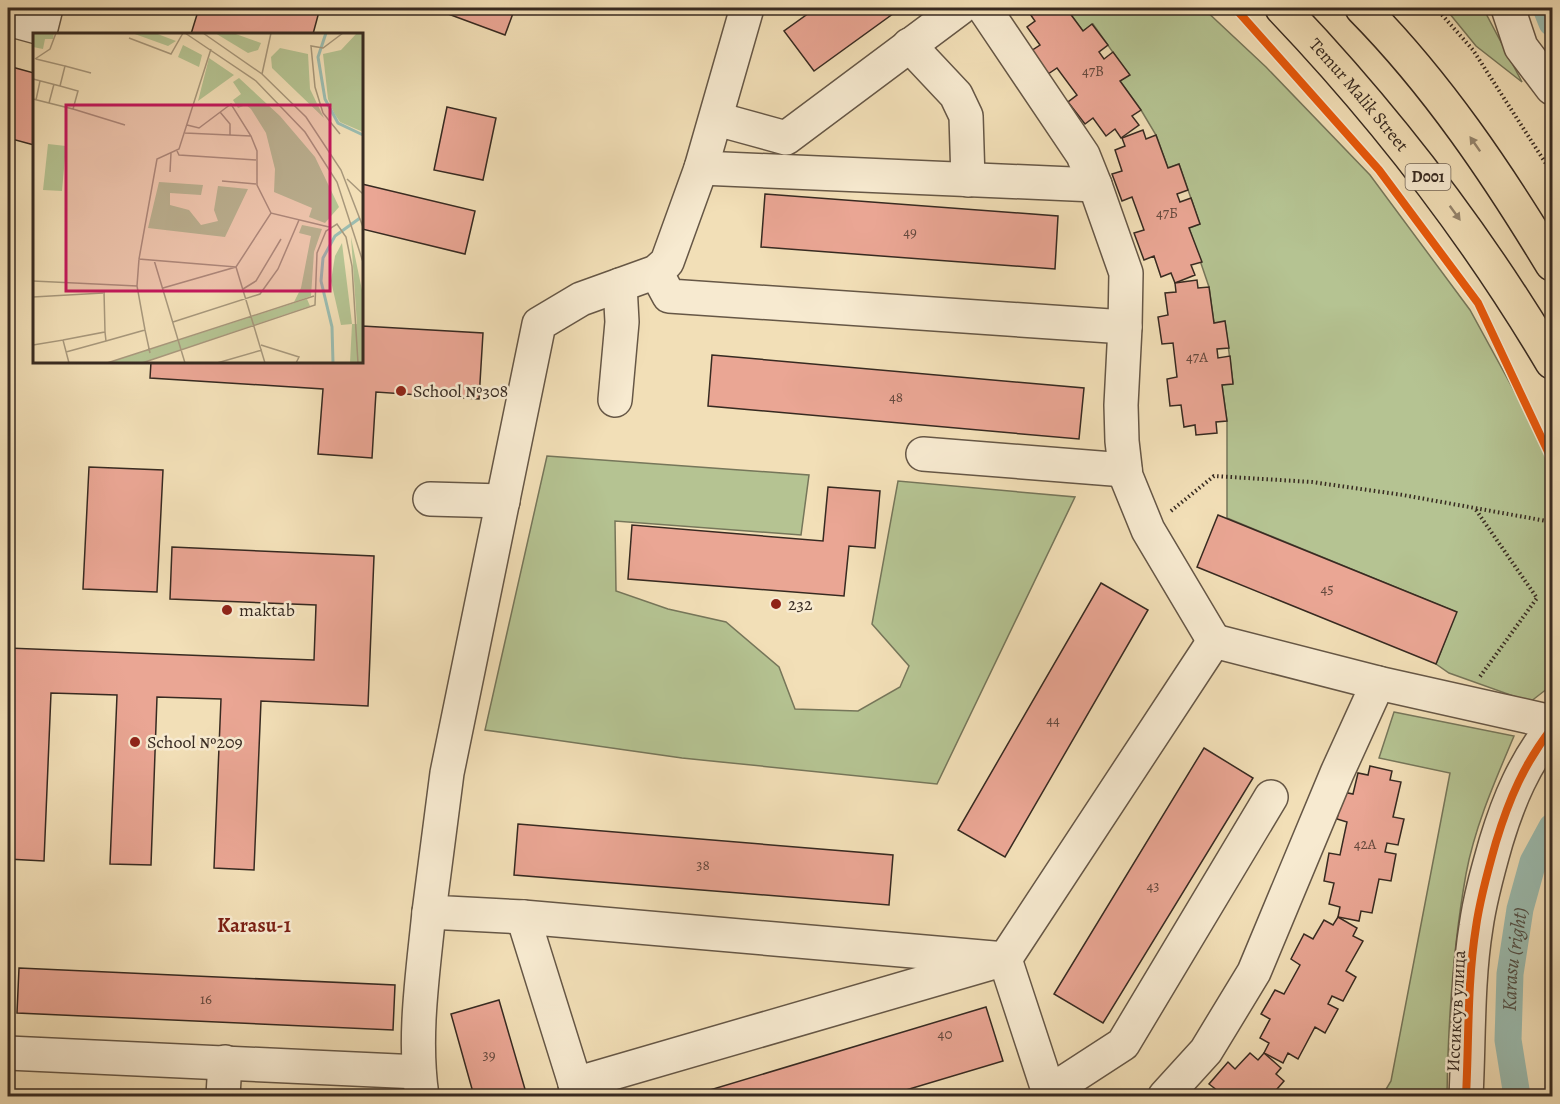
<svg xmlns="http://www.w3.org/2000/svg" width="1560" height="1104" viewBox="0 0 1560 1104" font-family="Alegreya,serif">
<rect width="100%" height="100%" fill="#f2dfb7"/>
<filter id="stains"><feTurbulence type="fractalNoise" baseFrequency=".00333" numOctaves="4"/><feColorMatrix values="0 0 0 0 .2 0 0 0 0 .09 0 0 0 0 .02 0 0 0 .5 -.17"/></filter>
<radialGradient id="worn" r=".72"><stop offset=".6" stop-color="#630" stop-opacity="0"/><stop offset="1" stop-color="#630" stop-opacity=".3"/></radialGradient>
<g fill="#b5c392" stroke="#76765a" stroke-width="1.5">
<path d="M1066,8h137l63,59 104,108 100,135 82,150v225l-22,17 -81,-29 -13,-9 20,-52 -229,-94v-97l-5,-36 11,-2 -8,-61 -11,1 -5,-36 -20,-59 11,-4 -21,-60 -11,4 -12,-33 -15,-25 -21,-29 9,-6 -36,-51 -10,7z"/>
<path d="M1445,8h38l39,74 -46,-36z"/>
<path d="M547,456l262,19 -8,60 -186,-14 1,70 52,18 58,13 53,45 16,42 63,2 42,-24 9,-21 -37,-42 26,-143 177,16 -138,287 -255,-26 -197,-28z"/>
<path d="M1394,712l120,24c-19,45 -39,90 -48,138 -13,73 -18,149 -19,222h-65l9,-15 59,-308 -71,-15z"/>
</g>
<g fill="none" stroke-linecap="round" stroke-linejoin="round">
<g stroke="#9bbcb0" stroke-width="27">
<path d="M1546,8l6,15"/>
<path id="s1" d="M1517,1096l-9,-56 2,-66 10,-65 13,-47 19,-35"/>
</g>
</g>
<g fill="#eaa694" stroke="#372a21" stroke-width="1.5">
<path d="M199,8h121l-7,26h-122z"/>
<path d="M432,8h83l-10,27z"/>
<path d="M816,8h85l-87,63 -30,-40z"/>
<path d="M1039,8h27l17,23 9,-7 16,21 -9,7 5,7 9,-7 17,23 -10,6 21,29 -9,6 7,9 -18,13 -6,-9 -9,7 -13,-18 -8,6 -17,-22 9,-7 -20,-27 -9,6 -17,-23 9,-6 -13,-18 8,-6 -5,-7z"/>
<path d="M12,67l22,6v72l-26,-7v-55z"/>
<path d="M447,107l49,11 -13,62 -49,-10z"/>
<path d="M1143,130l3,9 10,-4 12,33 11,-4 9,26 -11,4 3,8 11,-4 9,26 -11,4 13,34 -11,3 4,10 -20,8 -4,-10 -10,4 -7,-21 -10,4 -10,-27 10,-3 -12,-33 -10,4 -10,-27 10,-3 -7,-21 10,-4 -3,-8z"/>
<path d="M362,184l113,27 -10,43 -103,-25z"/>
<path d="M765,194l293,22 -3,53 -294,-22z"/>
<path d="M1197,280l1,8 11,-1 5,36 11,-2 4,27 -12,1 1,9 12,-2 3,28 -11,1 5,36 -11,1 1,11 -21,2 -1,-10 -11,2 -3,-22 -11,1 -3,-27 10,-2 -4,-34 -11,1 -4,-27 10,-2 -3,-22 11,-1 -1,-9z"/>
<path d="M362,326l121,7 -4,66 -103,-7 -4,66 -54,-4 5,-65 -173,-11 1,-16h211z"/>
<path d="M712,355l372,33 -5,51 -371,-33z"/>
<path d="M89,467l74,3 -6,122 -74,-3z"/>
<path d="M828,487l52,4 -5,57 -26,-2 -5,50 -216,-17 4,-54 191,16z"/>
<path d="M1218,515l239,97 -21,52 -239,-97z"/>
<path d="M172,547l202,9 -6,150 -107,-5 -7,169 -40,-2 7,-169 -64,-2 -6,168 -41,-1 7,-169 -66,-2 -7,168 -36,-2v-81l3,-87h-3v-43l306,12 2,-55 -146,-6z"/>
<path d="M1101,583l47,27 -143,247 -47,-27z"/>
<path d="M1204,748l49,30 -150,245 -49,-29z"/>
<path d="M1370,766l22,5 -2,9 11,2 -8,35 11,2 -6,26 -11,-2 -2,9 11,2 -5,27 -12,-2 -7,34 -11,-2 -2,10 -21,-4 2,-10 -11,-3 5,-21 -10,-2 5,-28 11,2 7,-33 -10,-3 6,-27 10,2 5,-21 10,2z"/>
<path d="M518,824l375,31 -4,50 -375,-30z"/>
<path d="M1338,917l19,11 -4,8 10,5 -17,30 10,6 -13,24 -11,-5 -4,8 10,5 -13,24 -10,-6 -17,32 -10,-6 -5,10 -19,-10 5,-10 -9,-5 10,-19 -9,-5 14,-24 9,4 16,-29 -9,-6 13,-25 9,5 11,-19 9,5z"/>
<path d="M19,968l376,17 -2,45 -376,-17z"/>
<path d="M499,1000l28,96h-53l-23,-82z"/>
<path d="M986,1007l17,54 -117,35h-196z"/>
<path d="M1250,1053l8,7 6,-7 17,15 -5,6 8,7 -13,15h-58l5,-5 -9,-7 19,-22 7,7z"/>
</g>
<g fill="none" stroke-linecap="round" stroke-linejoin="round">
<g stroke="#665746" stroke-width="36">
<g id="minor">
<path d="M747,8l-46,160 -34,94 -11,10 -75,27 -42,25 -92,449 -18,139 94,5 482,42 209,-318 164,42 174,39"/>
<path d="M984,8l99,147 12,30 31,88 -1,54 -4,78 1,36 4,35 22,54 66,111"/>
<path d="M1508,8l13,39 31,41"/>
<path d="M8,19l33,9 5,-20"/>
<path d="M909,45l47,50 10,21 2,64"/>
<path d="M717,119l69,19 174,-130"/>
<path d="M701,168l394,17"/>
<path d="M656,272l13,24 456,31"/>
<path d="M615,400l7,-78 -2,-37"/>
<path d="M923,454l202,16"/>
<path d="M430,499l73,2"/>
<path d="M523,917l56,179"/>
<path d="M8,1053l411,19"/>
<path d="M575,1084l430,-125 45,137"/>
<path d="M1049,1092l74,-48 148,-247"/>
<path d="M223,1096l2,-34"/>
<path d="M422,1096c-9,-60 1,-123 7,-184"/>
<path d="M1165,1096l41,-45 48,-79 83,-199 41,-90"/>
<path d="M1466,1096c3,-56 1,-113 10,-169 4,-29 12,-57 20,-85 13,-43 28,-78 56,-114"/>
</g>
</g>
<g stroke="#372a21" stroke-width="36">
<g id="highway">
<path id="s2" d="M1282,8c103,108 194,226 270,354"/>
<path d="M1362,8c75,76 135,165 190,256"/>
</g>
</g>
<g stroke="#372a21" stroke-width="4" stroke-dasharray="1.5 3" stroke-linecap="butt">
<path d="M1235,8l144,162 90,121"/>
<path d="M1436,8l37,42 79,123"/>
<path d="M1480,307l72,153"/>
<path d="M1476,510l61,88 -58,80"/>
<path d="M1171,511l43,-35 98,6 91,13 149,27"/>
</g>
<use href="#minor" stroke="#f7ead0" stroke-width="33"/>
<use href="#highway" stroke="#f2dfb7" stroke-width="33"/>
<g stroke="#f7ead0" stroke-width="11">
<g id="cycleway">
<path d="M1235,8l144,162 99,133 74,157"/>
<path d="M1466,1096c3,-56 1,-113 10,-169 4,-29 12,-57 20,-85 13,-43 28,-78 56,-114"/>
</g>
</g>
<use href="#cycleway" stroke="#e8590c" stroke-width="8"/>
</g>
<defs><path id="oneway-solid" d="M-6-.8H1V-3.2L6.5 0L1 3.2V.8H-6Z" transform="scale(1.5)"/></defs>
<g fill="#94846c">
<use href="#oneway-solid" transform="translate(1475 144) rotate(-125)"/>
<use href="#oneway-solid" transform="translate(1455 213) rotate(54)"/>
</g>
<g fill="#8f2418" stroke="#f7ead0" stroke-width="2">
<circle cx="401" cy="391" r="6"/>
<circle cx="776" cy="604" r="6"/>
<circle cx="227" cy="610" r="6"/>
<circle cx="135" cy="742" r="6"/>
</g>
<g text-anchor="middle" dominant-baseline="central" stroke-width="5" stroke-linejoin="round" paint-order="stroke">
<g font-size="15" fill="#64493e">
<text x="1093" y="71">47В</text>
<text x="1167" y="213">47Б</text>
<text x="910" y="232">49</text>
<text x="1197" y="357">47А</text>
<text x="896" y="397">48</text>
<text x="1327" y="589">45</text>
<text x="1053" y="720">44</text>
<text x="1365" y="844">42А</text>
<text x="703" y="865">38</text>
<text x="1153" y="886">43</text>
<text x="206" y="999">16</text>
<text x="945" y="1034">40</text>
<text x="489" y="1055">39</text>
</g>
<rect fill="#f7ead0" stroke="#716456" stroke-width="1.5" x="1405.5" y="164" width="45" height="26" rx="4.5"/>
<g font-size="16" font-weight="bold" fill="#372a21">
<text x="1428" y="177">D001</text>
</g>
<g font-size="18" fill="#372a21" stroke="#f7ead0">
<text stroke="none"><textPath href="#s2" startOffset="116">Temur Malik Street</textPath></text>
<text transform="translate(1456 1011) rotate(-87)">Иссиксув улица</text>
</g>
<g font-size="18" fill="#372a21" stroke="#f7ead0" text-anchor="start">
<text x="413" y="391">School №308</text>
<text x="788" y="604">232</text>
<text x="239" y="610">maktab</text>
<text x="147" y="742">School №209</text>
</g>
<g font-size="20" font-weight="bold" fill="#7a1f14" stroke="#f7ead0">
<text x="254" y="925">Karasu-1</text>
</g>
<g font-size="20" font-style="italic" fill="#504e45" stroke="#f7ead0">
<text stroke="none"><textPath href="#s1" startOffset="138">Karasu (right)</textPath></text>
</g>
</g>
<g transform="translate(33 33)">
<rect width="330" height="330" fill="#f2dfb7"/>
<path d="M0,0h21l-1,6h-8l-2,10 -10,-2zM99,0h23l21,8 -8,5zM182,0h18l28,10 -3,7 -10,3zM324,0h6v99l-23,-10 -6,-9 -6,-14 -5,-45 18,-4zM150,12l19,10 -3,12 -21,-10zM247,15l28,6 2,35 14,29 -52,-50 -1,-11zM176,25l25,17 -36,26zM206,45l41,38 35,41 24,50 -14,16 -16,-6 3,-9 -38,-16 1,-23 -9,-36 -15,-24 -5,-4 -8,3 -5,-8 8,-6 -8,-12zM15,111l18,2 -4,45 -19,-1zM126,149l44,3 -2,10 -31,-2v12l19,5 12,15 17,-4 -4,-11 4,-24 30,3 -23,48 -77,-9zM269,192l20,4 -8,23 -3,44 -17,6 7,-14 10,-52 -12,-3zM318,204l12,58v68h-13l2,-39 -11,1 -10,-44 4,-25 7,-13 10,81h5zM274,266l3,7 -168,57h-35z" fill="#b5c392"/>
<path fill="none" stroke="#9bbcb0" stroke-width="3" d="M293,0l-8,24 7,42 13,24 25,12M300,330l-1,-36 -11,-46 2,-23 12,-22 25,-18"/>
<path fill="none" stroke="#a7977b" stroke-width="1.5" d="M152,0l71,48 49,51 32,50 26,80M170,0l59,41 44,43 35,53 22,57M96,5l42,16 12,-21M178,16l-32,100 -22,10 -18,100 97,8 35,-54 58,14M2,26l15,-10 6,-16M32,33l26,7M229,41l9,-41M0,46l27,7M0,66l40,10 5,-18 -18,-5 5,-20 -29,-7M3,67l4,-19M16,70l5,-19M40,76l52,16M187,79l10,12v11M154,92l12,3 32,-24 20,32 6,15v34l14,28M152,100l66,3M307,101l-17,-21 -8,-26 -4,-41 12,2 20,-15M144,118l2,4 77,5M137,139l1,-19M314,146l16,15M189,148l34,3M106,226l-2,27 8,44M121,227l31,103M0,248l104,5M130,255l73,-21 29,96M210,256l13,-8 25,-42M71,258l1,41M0,264l70,-4M140,289l87,-28 18,-25 21,-49M30,307l42,-8 1,9 39,-11 5,23M0,312l30,-5 6,23M228,312l38,12 -3,6M33,319l40,-11M74,330l207,-67M109,330l173,-58 2,-52 9,-22 11,-7 9,13 6,29 6,97M184,330l45,-13"/>
<path fill="#c2185b" fill-opacity="0.15" stroke="#c2185b" stroke-width="3" d="M33,72h264v186h-264z"/>
<rect width="330" height="330" fill="none" stroke="#372a21" stroke-width="3"/>
</g>
<rect width="1560" height="1104" fill="none" stroke="#f2dfb7" stroke-width="30"/>
<rect x="9" y="9" width="1542" height="1086" fill="none" stroke="#372a21" stroke-width="3"/>
<rect x="15" y="15" width="1530" height="1074" fill="none" stroke="#372a21" stroke-width="1.5"/>
<rect width="100%" height="100%" filter="url(#stains)"/>
<rect width="100%" height="100%" fill="url(#worn)"/>
</svg>
